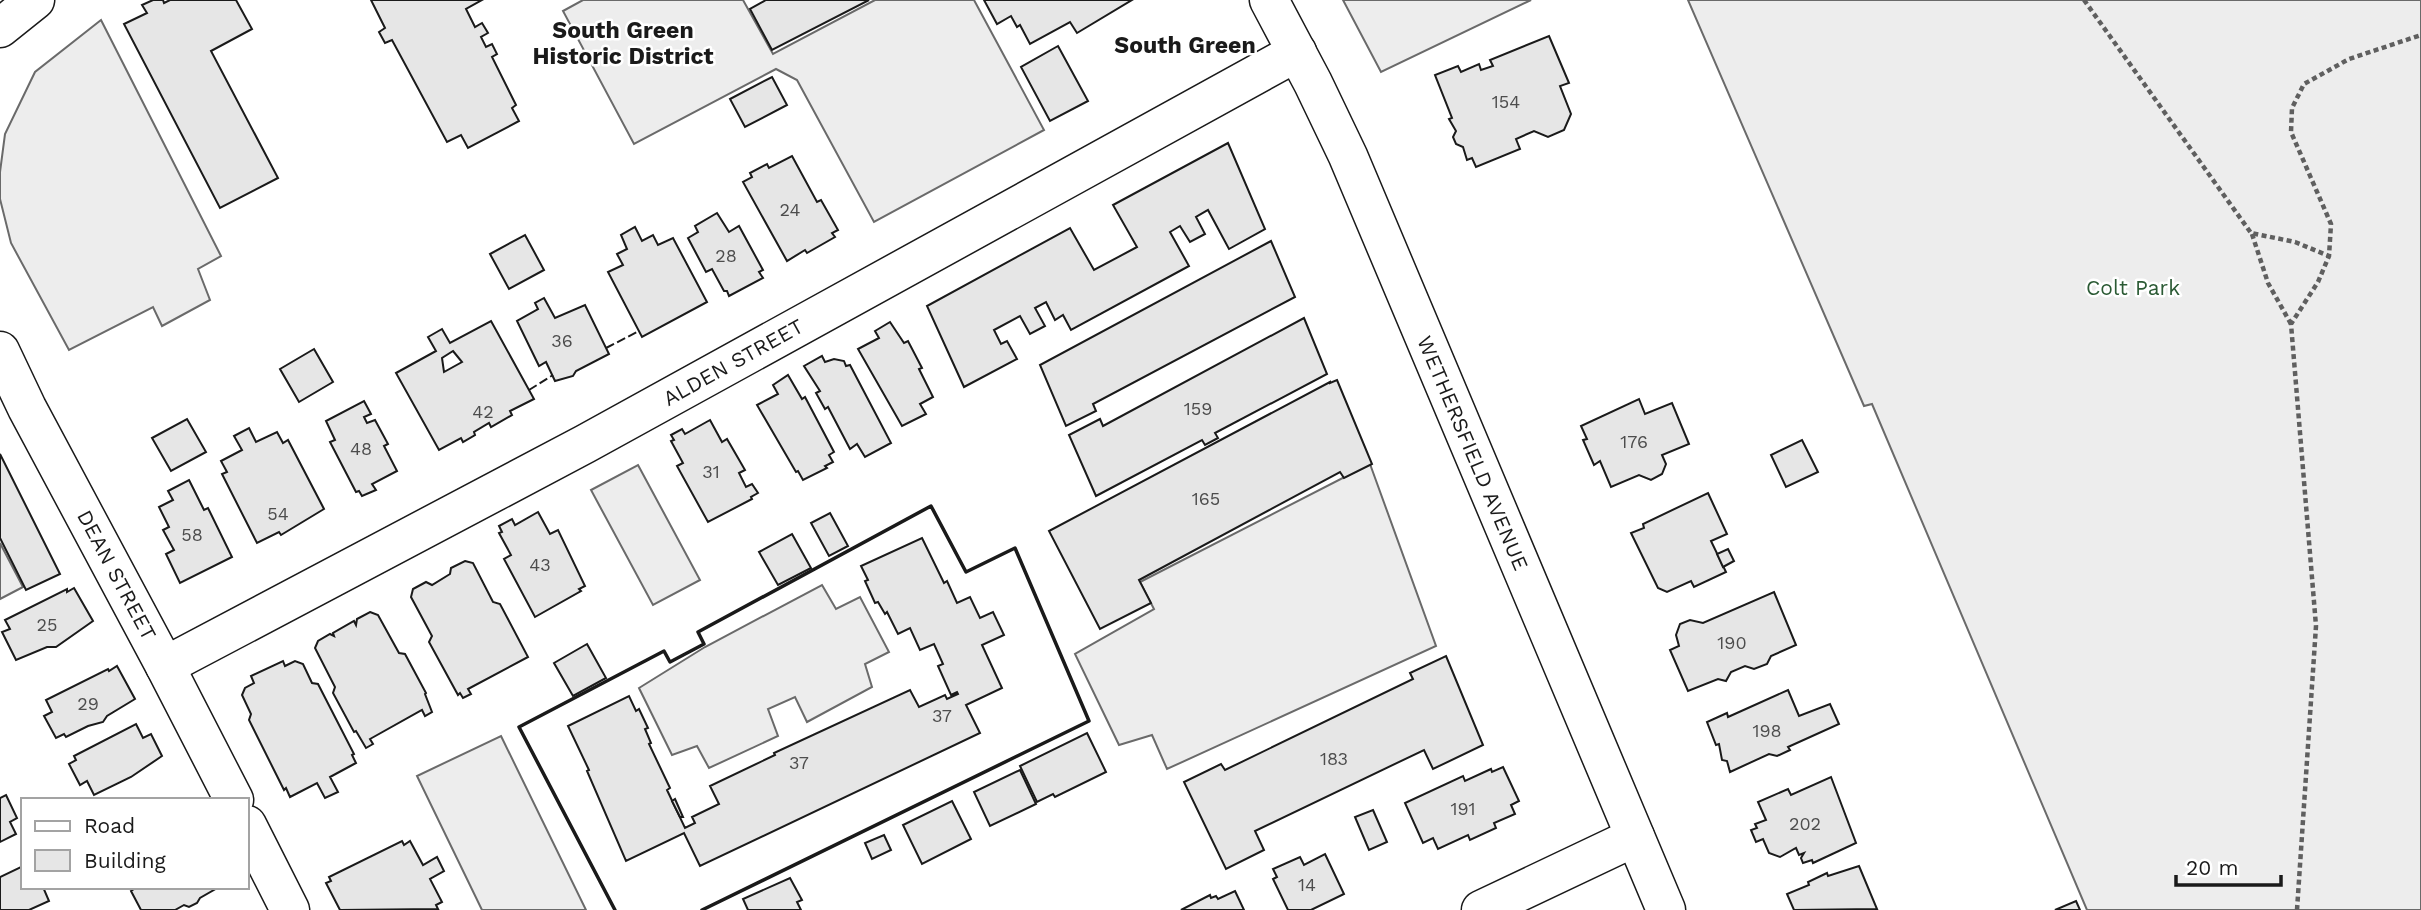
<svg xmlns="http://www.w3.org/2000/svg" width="2421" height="910" viewBox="0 0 2421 910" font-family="'Work Sans',sans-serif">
<rect width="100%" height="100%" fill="#fff"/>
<g fill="#ededed" stroke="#6a6a6a" stroke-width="2">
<path d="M583,0h160l30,54 102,-54h99l70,130 -170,92 -77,-142 -21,-11 -142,75 -71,-133z"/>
<path d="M1343,0h188l-150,72z"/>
<path d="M1688,0h733v910h-334l-215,-506 -8,2z"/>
<path d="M101,20l120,236 -23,13 12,31 -48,26 -9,-19 -84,43 -58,-107 -11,-44v-27l5,-38 30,-62z"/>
<path d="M1370,464l66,182 -269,123 -15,-34 -33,10 -44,-91 79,-45 -14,-27z"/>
<path d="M638,465l62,115 -47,25 -62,-115z"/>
<path d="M0,543l23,44 -23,12z"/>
<path d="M822,585l14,24 24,-12 29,55 -24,12 7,23 -65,35 -12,-25 -27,12 10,27 -69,32 -12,-22 -25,9 -33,-67 66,-41z"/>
<path d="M501,736l85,174h-104l-65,-134z"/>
</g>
<g fill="#e6e6e6" stroke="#1a1a1a" stroke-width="2" fill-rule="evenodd">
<path d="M153,0h10l1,3 6,-3h66l16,29 -41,22 67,127 -58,30 -96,-184 23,-11 -5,-8z"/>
<path d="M371,0h111l-16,9 9,18 7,-4 6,10 -7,4 5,10 6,-3 5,10 -5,3 24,48 -4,3 7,13 -51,27 -7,-13 -14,7 -55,-102 -7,3 -6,-11 6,-4z"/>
<path d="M766,0h103l-97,50 -22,-41z"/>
<path d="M984,0h148l-55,33 -7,-11 -40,22 -10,-19 -3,2 -6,-11 -14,8z"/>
<path d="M1549,36l20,47 -9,3 11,28 -7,16 -16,7 -14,-6 -18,8 4,10 -44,18 -4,-9 -5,2 -4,-13 -7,-3 -3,-7 3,-6 -7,-12 3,-1 -17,-43 23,-9 3,6 18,-8 2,6 12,-4 -3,-6z"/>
<path d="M1058,46l30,55 -38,20 -29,-54z"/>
<path d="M772,77l15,28 -42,22 -15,-28z"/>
<path d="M1228,143l37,86 -36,20 -21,-39 -12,7 9,17 -15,8 -10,-16 -10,6 19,34 -118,64 -8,-15 -8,5 -9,-18 -11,6 10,18 -15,8 -10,-18 -26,14 7,14 6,-3 10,18 -53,28 -37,-81 143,-78 24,42 43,-23 -24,-42z"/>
<path d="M792,156l25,46 4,-2 17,30 -6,3 3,4 -28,16 -2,-3 -18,11 -44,-79 9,-5 -2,-4 17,-9 2,4z"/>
<path d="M717,213l12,19 10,-6 24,44 -4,2 4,6 -34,18 -2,-5h-3l-12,-22 -6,3 -18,-34 10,-6 -3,-6z"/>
<path d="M635,227l7,14 11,-6 5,10 15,-7 34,64 -65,35 -34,-65 15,-7 -6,-11 10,-5 -6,-14z"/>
<path d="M525,235l19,35 -35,19 -19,-35z"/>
<path d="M1271,241l24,56 -202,107 3,7 -30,15 -26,-61z"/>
<path d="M544,298l11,20 30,-13 24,49 -33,17 -3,5 -18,5 -9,-19 -7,4 -22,-45 21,-12 -3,-6z"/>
<path d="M1304,318l23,56 -112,59 3,5 -13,7 -3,-5 -106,56 -27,-61 31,-16 3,7z"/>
<path d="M491,321l43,78 -24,12 2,4 -21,12 -2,-4 -15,9 1,3 -12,7 -2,-4 -22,12 -43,-77 40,-22 -8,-14 14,-8 8,14zM453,351l9,11 -18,10 -2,-14z"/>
<path d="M890,322l14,21 4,-2 14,27 -3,1 14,28 -13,7 6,10 -24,12 -44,-77 21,-11 -4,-7z"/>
<path d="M314,349l19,33 -34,20 -19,-33z"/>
<path d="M822,356l3,6 9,-3 10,2 2,5 4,-1 41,78 -26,14 -8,-13 -7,5 -22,-42 -3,2 -9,-16 4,-2 -16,-25z"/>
<path d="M788,375l14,24 3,-2 29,55 -5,3 4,7 -8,4 2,2 -24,12 -5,-9 -2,1 -39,-67 21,-11 -5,-9z"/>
<path d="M1337,380l35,84 -28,14 -4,-6 -201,108 12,23 -51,26 -51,-98 281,-149v1z"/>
<path d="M1639,399l6,15 27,-11 17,41 -27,11 4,9 -4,10 -11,6 -12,-5 -28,12 -11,-26 -6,4 -11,-25 4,-1 -6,-13z"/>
<path d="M364,401l7,13 -7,3 3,6 8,-3 13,24 -4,2 13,25 -25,13 4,6 -14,6 -3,-5 -3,1 -26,-50 5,-2 -9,-19z"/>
<path d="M187,419l19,33 -35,19 -19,-33z"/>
<path d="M710,420l12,22 5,-3 18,31 -6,3 7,14 6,-3 6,9 -7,4 1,2 -44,23 -31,-56 6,-3 -12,-22 3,-1 -3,-5 11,-6 3,5z"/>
<path d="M249,428l7,14 21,-10 6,11 5,-3 36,69 -43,26 -2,-3 -22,11 -35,-69 5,-2 -6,-11 21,-11 -8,-14z"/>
<path d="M1802,440l16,32 -32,15 -15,-32z"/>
<path d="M0,454l60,120 -34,16 -26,-52z"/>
<path d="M189,480l15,30 4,-2 24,49 -52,26 -14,-29 8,-4 -11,-20 6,-3 -10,-20 14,-7 -5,-9z"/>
<path d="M1708,493l19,41 -16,7 15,31 -32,15 -3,-6 -24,11 -9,-4 -27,-55 13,-5 -1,-4z"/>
<path d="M538,512l12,22 8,-4 27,56 -6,3 2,2 -46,26 -31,-58 7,-4 -12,-22 3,-1 -3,-6 13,-7 3,6z"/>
<path d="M830,513l18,33 -19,10 -18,-33z"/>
<path d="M792,534l19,34 -33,17 -19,-33z"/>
<path d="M922,538l22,45 3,-2 10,22 13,-6 10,21 13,-6 11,23 -22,10 20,43 -36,17 14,28 -280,133 -16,-33 -58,28 -39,-90 2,-1 -21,-44 61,-30 7,15 3,-2 9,19 -3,1 6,14 -2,1 21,44 -3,2 18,38 10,-5 -3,-6 27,-13 -9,-18 65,-31 -1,-2 136,-63 9,17 26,-12 2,4 11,-5 -1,-2 -6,3 -13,-29 5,-2 -9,-20 -14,6 -10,-22 -12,6 -11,-22 -2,2 -7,-12 -3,1 -10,-22 3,-1 -7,-14z"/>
<path d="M1728,549l6,12 -11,6 -6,-13z"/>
<path d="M465,561l8,2 20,39 7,2 28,53 -60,32 3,5 -8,4 -3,-5 -2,2 -29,-53 3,-6 -21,-39 2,-8 13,-7 6,3 18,-11 1,-6z"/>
<path d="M74,588l19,33 -37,26h-9l-31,13 -14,-28 8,-3 -5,-9 62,-31v3z"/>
<path d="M1774,592l22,53 -25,11 -4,8 -13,5 -9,-3 -14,6 -5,9 -8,-2 -30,12 -18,-41 9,-4 -3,-11 4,-11 10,-4 13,3z"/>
<path d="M370,612l8,3 21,38 6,1 21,39 -1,1 7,18 -7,4 -3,-6 -52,29 3,5 -7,4 -10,-17 -2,1 -21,-39 2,-6 -20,-39 3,-7 12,-7 4,2 -1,-3 21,-12 2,4 1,-6z"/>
<path d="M587,644l19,34 -33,18 -19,-33z"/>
<path d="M1446,656l37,89 -50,24 -9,-19 -169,81 9,19 -38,19 -42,-87 37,-18 4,6 188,-91 -3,-6z"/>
<path d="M283,661l2,5 10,-5 8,3 9,19 6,1 36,70 -2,1 4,8 -26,14 8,15 -13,6 -8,-15 -27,14 -4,-9 -2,2 -35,-70 2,-6 -9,-19 3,-7 9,-5 -3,-7z"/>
<path d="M117,666l18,33 -28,17 -4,6 -15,4 -22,11 -2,-3 -8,4 -12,-22 8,-4 -6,-12 62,-31 1,2z"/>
<path d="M1788,690l11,26 31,-12 9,20 -51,23 2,3 -13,6 -8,-2 -39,18 -3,-11 -5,-1 -3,-16 -3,1 -9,-23 20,-9 1,4z"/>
<path d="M136,724l7,14 8,-4 11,22 -31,21 -37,18 -7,-14 -7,4 -11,-21 7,-4 -2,-4z"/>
<path d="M1087,733l19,39 -51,25 -2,-3 -16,8 -17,-36z"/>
<path d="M1503,767l16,34 -8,4 4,9 -21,9 2,5 -26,12 -2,-5 -30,14 -5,-11 -10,5 -18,-40 58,-27 2,5 26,-12 1,3z"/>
<path d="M1020,770l16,34 -46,22 -16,-34z"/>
<path d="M1831,777l25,66 -43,20 -1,-3 -9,3 -2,-5 3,-5 -5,2 -3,-7 -16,9 -11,-4 -6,-14 -7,3 -5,-12 6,-2 -2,-4 11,-4 -8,-18 30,-13 3,6z"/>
<path d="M6,795l11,23 -7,4 6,12 -16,8v-44z"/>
<path d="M675,799l8,18h-3l-8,-16z"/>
<path d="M952,801l19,38 -49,25 -19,-39z"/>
<path d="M1373,810l14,32 -18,8 -14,-33z"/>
<path d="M884,835l7,15 -19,9 -7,-16z"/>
<path d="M402,841l2,4 6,-4 13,24 14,-8 7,14 -14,8 12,23 -6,3 2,4 -98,1 -14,-27 5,-2 -2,-4z"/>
<path d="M1325,854l19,40 -33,16h-23l-15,-31 4,-2 -4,-8 27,-12 4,8z"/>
<path d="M23,866v21h20l6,14 -20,9h-29v-33z"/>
<path d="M1859,866l18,43 -83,1 -7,-16 22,-9 -1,-3 19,-9 1,3z"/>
<path d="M790,878l12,22 -5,2 4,8h-53l-5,-11z"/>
<path d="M137,887h82l-19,11 -3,5 -8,4 -5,-2 -9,5h-34l-10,-19z"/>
<path d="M1235,891l9,19h-63l29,-15 1,3 5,-2 2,3z"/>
<path d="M2076,901l4,9h-25z"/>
</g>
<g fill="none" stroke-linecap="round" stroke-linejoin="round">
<g stroke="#1a1a1a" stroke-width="41">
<g id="minor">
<path d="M0,28l35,-28"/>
<path d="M0,351l27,57 138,258 69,134"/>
<path d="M165,666l420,-222 712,-392"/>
<path d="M247,825l43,85"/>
<path d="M1481,910l154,-73"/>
</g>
</g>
<g stroke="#1a1a1a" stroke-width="41">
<path id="major" d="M1269,0l44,83 35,73 318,754"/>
</g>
<g stroke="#5f5f5f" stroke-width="4.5" stroke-dasharray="5 3.5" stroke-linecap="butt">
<path d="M2084,0l167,233 44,9 34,14"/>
<path d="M2252,234l16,49 23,41"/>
<path d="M2297,910l19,-284 -25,-302 27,-42 11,-26 2,-32 -40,-92 1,-24 12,-24 45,-25 72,-24"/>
</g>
<use href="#minor" stroke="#fff" stroke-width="38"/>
<use href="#major" stroke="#fff" stroke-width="38"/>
<g stroke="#1a1a1a" stroke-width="2" stroke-dasharray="9 3.5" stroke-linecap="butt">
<path d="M606,348l33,-17"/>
<path d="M529,390l24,-15"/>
</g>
<path stroke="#1a1a1a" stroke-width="3.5" d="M615,910l-96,-183 145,-76 6,11 34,-18 -6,-12 233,-126 35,66 49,-24 74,173 -387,189"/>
</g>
<g text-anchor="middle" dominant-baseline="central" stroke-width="5" stroke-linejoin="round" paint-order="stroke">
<g font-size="18" fill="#4d4d4d">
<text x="1506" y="101">154</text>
<text x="790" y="209">24</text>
<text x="726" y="255">28</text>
<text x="562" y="340">36</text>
<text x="1198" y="408">159</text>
<text x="483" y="411">42</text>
<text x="1634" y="441">176</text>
<text x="361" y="448">48</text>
<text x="711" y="471">31</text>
<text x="1206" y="498">165</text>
<text x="278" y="513">54</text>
<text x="192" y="534">58</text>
<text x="540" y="564">43</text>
<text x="47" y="624">25</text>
<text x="1732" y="642">190</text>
<text x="88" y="703">29</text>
<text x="942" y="715">37</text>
<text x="1767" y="730">198</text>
<text x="1334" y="758">183</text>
<text x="799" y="762">37</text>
<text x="1463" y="808">191</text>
<text x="1805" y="823">202</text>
<text x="1307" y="884">14</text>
</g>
<g font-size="21" fill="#2b5a34" stroke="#fff">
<text x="2133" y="287">Colt Park</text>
</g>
<g font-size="21" fill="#1a1a1a" stroke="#fff">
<text transform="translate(733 362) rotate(-29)">ALDEN STREET</text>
<text transform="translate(1473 453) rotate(67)">WETHERSFIELD AVENUE</text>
<text transform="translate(117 575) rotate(62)">DEAN STREET</text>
</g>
<g font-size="23" font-weight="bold" fill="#1a1a1a" stroke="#fff">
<text x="623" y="30">South Green<tspan x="623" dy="26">Historic District</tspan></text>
<text x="1185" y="45">South Green</text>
</g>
</g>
<rect x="21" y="798" width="228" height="91" fill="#ffffff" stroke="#a3a3a3" stroke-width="2"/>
<rect x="35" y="821" width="35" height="10" fill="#ffffff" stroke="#a3a3a3" stroke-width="2"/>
<text x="84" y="833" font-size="21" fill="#1a1a1a">Road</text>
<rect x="35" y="850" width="35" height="21" fill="#e6e6e6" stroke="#a3a3a3" stroke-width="2"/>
<text x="84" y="868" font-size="21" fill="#1a1a1a">Building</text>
<path d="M2176 875v10h105v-10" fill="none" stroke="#1a1a1a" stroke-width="3.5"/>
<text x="2186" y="875" font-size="21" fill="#1a1a1a" stroke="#ffffff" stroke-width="5" paint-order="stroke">20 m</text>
</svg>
